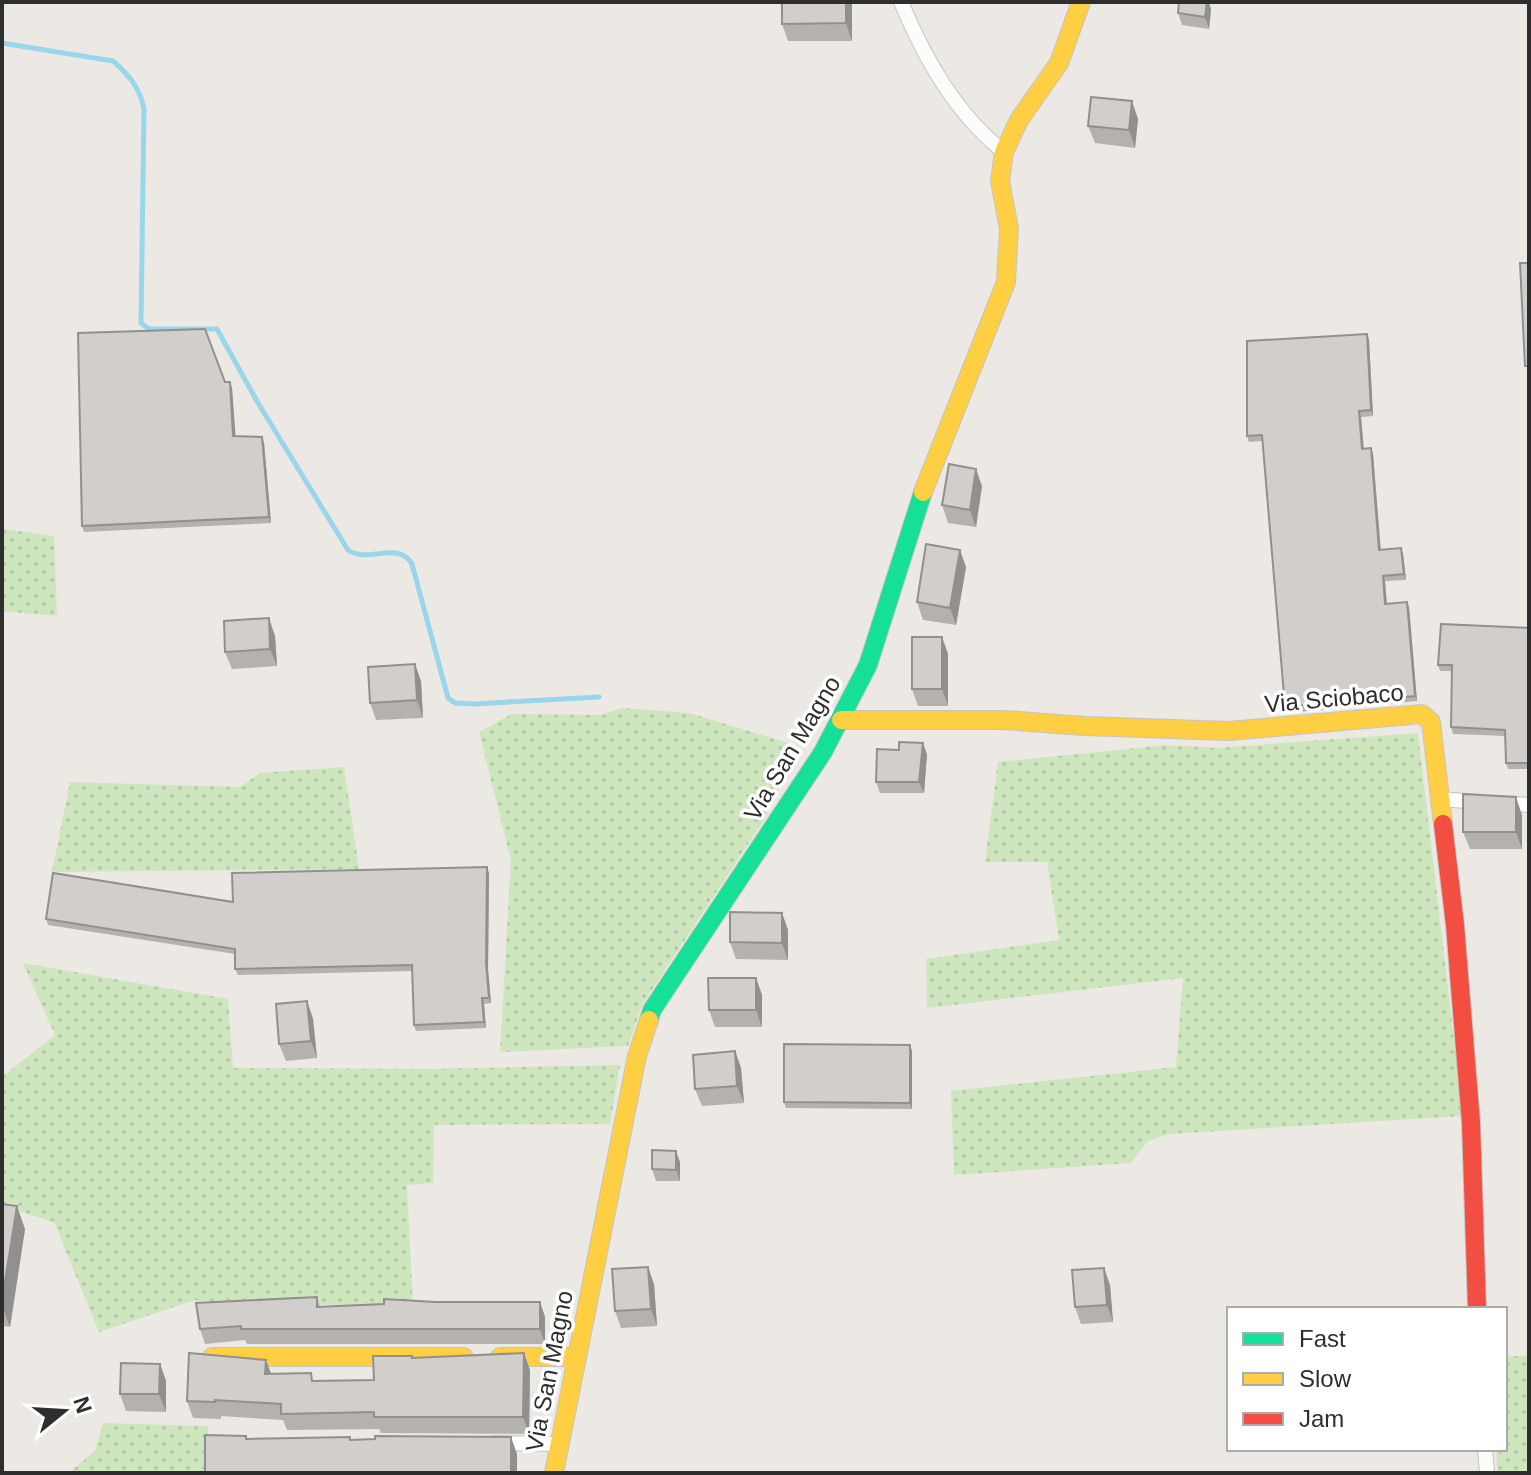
<svg xmlns="http://www.w3.org/2000/svg" width="1531" height="1475" viewBox="0 0 1531 1475" font-family="Arial,sans-serif">
<defs>
<pattern id="grass-dots" width="8" height="8" patternUnits="userSpaceOnUse" patternTransform="scale(2)"><rect width="8" height="8" fill="#cee6be"/><path d="M2 2h.1M6 6h.1" fill="none" stroke="#b1c6a4" stroke-width="1.8" stroke-linecap="round"/></pattern>
</defs>
<rect width="100%" height="100%" fill="#ece8e4"/>
<g fill="url(#grass-dots)">
<path d="M2,529l52,7 3,80 -55,-5z"/>
<path d="M621,708l68,5 109,33 -32,71 -124,188 -14,41 -128,6 11,-192 -32,-128 33,-18 90,1z"/>
<path d="M1418,733l45,383 -293,18 -22,7 -17,22 -177,12 -3,-84 225,-24 7,-89 -256,30 -1,-49 133,-19 -12,-78h-62l13,-100 169,-17 50,3z"/>
<path d="M344,767l15,102 -307,3 18,-90 170,5 20,-14z"/>
<path d="M23,963l205,36 5,69 195,1 192,-4 -10,59 -176,1 -1,58 -26,2 6,122 -202,-5 -16,-2 -96,32 -45,-110 -52,-16v-129l53,-42z"/>
<path d="M1505,1356h24v117h-31l-2,-24h9z"/>
<path d="M103,1423l105,3v47h-139l26,-22z"/>
</g>
<g fill="none" stroke-linecap="round" stroke-linejoin="round">
<path stroke="#99d6ec" stroke-width="5" d="M2,43l111,18c16,14 27,27 31,48l-3,214 8,6h68l41,74 90,147c20,14 50,-10 64,14l36,134 7,5 19,1 125,-7"/>
<g stroke="#c5c4c5" stroke-width="16">
<g id="street">
<path d="M901,2c24,57 54,111 103,150"/>
<path d="M1440,799l39,3"/>
<path d="M1500,803l29,2"/>
<path d="M495,1443l64,1"/>
<path d="M1485,1449l2,24"/>
</g>
</g>
<g stroke="#c5c4c5" stroke-width="20">
<path id="fast" d="M649,1020l3,-10 171,-258 45,-87 55,-173"/>
</g>
<g stroke="#c5c4c5" stroke-width="20">
<g id="slow">
<path d="M923,492l83,-210 3,-53 -9,-48 4,-29 15,-32 40,-57 22,-61"/>
<path d="M841,720h163l81,6 144,5 193,-17 9,8 12,102"/>
<path d="M212,1357h252"/>
<path d="M500,1357h76"/>
<path d="M554,1473l83,-417 12,-36"/>
</g>
</g>
<g stroke="#c5c4c5" stroke-width="20">
<path id="jam" d="M1443,824l12,101 16,198 6,186"/>
</g>
<use href="#street" stroke="#fcfcfb" stroke-width="14"/>
<use href="#fast" stroke="#16e098" stroke-width="18"/>
<use href="#slow" stroke="#ffcf43" stroke-width="18"/>
<use href="#jam" stroke="#f24e42" stroke-width="18"/>
</g>
<g fill="#b4b1af">
<path d="M852,2v39h-64l-6,-17z"/>
<path d="M1211,9l-2,20 -27,-4 -4,-12z"/>
<path d="M1138,119l-3,29 -40,-5 -7,-17z"/>
<path d="M1369,340l4,76 -12,1 3,32 7,-1 2,6 8,96 20,-2 2,6 3,26 -21,1 2,22 22,4 8,94 -130,12 -2,-6 -23,-266 -13,1 -2,-6z"/>
<path d="M225,382l7,6 3,48 27,1 2,6 7,80 -187,9 -2,-6z"/>
<path d="M982,486l-6,41 -28,-4 -6,-18z"/>
<path d="M966,567l-10,58 -33,-5 -6,-18z"/>
<path d="M1529,628v141h-21l-2,-6 -1,-27 -52,-2 -2,-7v-56h-11l-2,-6z"/>
<path d="M275,636l2,30 -45,3 -7,-17z"/>
<path d="M942,637l6,17v52h-30l-6,-17z"/>
<path d="M421,681l2,37 -47,2 -6,-17z"/>
<path d="M899,750l28,4 -3,39h-44l-4,-11z"/>
<path d="M1522,815v34h-52l-7,-17z"/>
<path d="M489,873l-1,96 3,34 -7,1 2,24 -70,3 -2,-6 -2,-54 -174,4 -3,-6v-15l-187,-29 -2,-6 187,-17z"/>
<path d="M782,913l6,17v30l-52,-1 -6,-17z"/>
<path d="M756,978l6,17v32h-47l-6,-17z"/>
<path d="M307,1001l6,18 4,39 -31,3 -7,-17z"/>
<path d="M910,1045l2,6v58l-126,-1 -2,-6z"/>
<path d="M735,1051l6,17 3,35 -42,3 -7,-17z"/>
<path d="M680,1162v19h-24l-4,-12z"/>
<path d="M2,1204l23,25 -15,98 -8,-1z"/>
<path d="M654,1284l3,42 -36,2 -6,-17z"/>
<path d="M1110,1285l3,37 -32,2 -6,-17z"/>
<path d="M317,1297l3,10 116,-5h104l5,15v27h-298l-2,-4 -40,4 -5,-15z"/>
<path d="M413,1358l117,12 -1,64 -148,-1 -2,-4 -92,1 -4,-10 -62,-4v3l-28,-1 -6,-17 84,-27 43,7 60,-1z"/>
<path d="M160,1364l6,17v31l-40,-1 -6,-17z"/>
</g>
<g fill="#92908e">
<path d="M846,2h6v39l-6,-18z"/>
<path d="M1207,2h2l2,7 -2,20 -4,-12z"/>
<path d="M1132,101l6,18 -3,29 -6,-18z"/>
<path d="M1367,334l2,6 4,76 -2,-6z"/>
<path d="M230,382l2,6 4,54 -3,-6z"/>
<path d="M1359,411l2,6 3,38 -2,-6z"/>
<path d="M262,437l2,6 7,80 -2,-6z"/>
<path d="M1371,448l2,6 8,102 -2,-6z"/>
<path d="M976,469l6,17 -6,41 -6,-17z"/>
<path d="M1401,548l2,6 3,26 -2,-6z"/>
<path d="M960,550l6,17 -10,58 -6,-17z"/>
<path d="M1383,576l2,5 2,28 -2,-5z"/>
<path d="M1407,602l2,5 8,94 -2,-5z"/>
<path d="M269,618l6,18 2,30 -7,-17z"/>
<path d="M942,637l6,17v52l-6,-17z"/>
<path d="M415,664l6,17 2,37 -6,-18z"/>
<path d="M923,743l4,11 -3,39 -5,-11z"/>
<path d="M1516,797l6,18v34l-6,-17z"/>
<path d="M487,867l2,6 -1,96 3,34 -2,-5 -3,-35z"/>
<path d="M782,913l6,17v30l-6,-17z"/>
<path d="M756,978l6,17v32l-6,-17z"/>
<path d="M482,998l2,6 2,24 -2,-6z"/>
<path d="M307,1001l6,18 4,39 -6,-17z"/>
<path d="M910,1045l2,6v58l-2,-6z"/>
<path d="M735,1051l6,17 3,35 -7,-17z"/>
<path d="M676,1151l4,11v19l-4,-11z"/>
<path d="M17,1206l8,23 -15,98 -8,-21v-6z"/>
<path d="M648,1267l6,17 3,42 -6,-17z"/>
<path d="M1104,1268l6,17 3,37 -6,-17z"/>
<path d="M540,1302l5,15v27l-5,-15z"/>
<path d="M524,1353l6,17 -1,64 -6,-17z"/>
<path d="M266,1360l6,16 -7,-2z"/>
<path d="M160,1364l6,17v31l-7,-18z"/>
<path d="M511,1437l6,17v19h-6z"/>
</g>
<g fill="#d1cecb" stroke="#92908e" stroke-width="2">
<path d="M782,2h64v21l-64,1z"/>
<path d="M1179,2h28l-2,15 -27,-4z"/>
<path d="M1091,97l41,4 -3,29 -41,-4z"/>
<path d="M1520,263h9v103h-4z"/>
<path d="M205,329l20,53h5l3,54 29,1 7,80 -187,9 -4,-193z"/>
<path d="M1367,334l4,76 -12,1 3,38 9,-1 8,102 22,-2 3,26 -21,2 2,28 22,-2 8,94 -130,11 -23,-272 -15,1v-95z"/>
<path d="M949,464l27,5 -6,41 -28,-5z"/>
<path d="M926,544l34,6 -10,58 -33,-6z"/>
<path d="M269,618l1,31 -45,3 -1,-31z"/>
<path d="M1441,624l88,4v135h-23l-1,-33 -54,-3 1,-62h-14z"/>
<rect x="912" y="637" width="30" height="52"/>
<path d="M415,664l2,36 -47,3 -2,-36z"/>
<path d="M899,742l24,1 -4,39h-43l1,-33 22,1z"/>
<path d="M1463,794l53,3v35h-53z"/>
<path d="M487,867l-1,96 3,35h-7l2,24 -70,3 -2,-60 -177,4v-20l-189,-30 7,-46 180,29 -1,-29z"/>
<path d="M730,912l52,1v30l-52,-1z"/>
<path d="M708,978h48v32h-47z"/>
<path d="M307,1001l4,40 -32,3 -3,-40z"/>
<path d="M784,1044l126,1v58l-126,-1z"/>
<path d="M735,1051l2,35 -42,3 -2,-34z"/>
<path d="M652,1150l24,1v19l-24,-1z"/>
<path d="M2,1204l15,2 -15,94z"/>
<path d="M648,1267l3,42 -36,2 -3,-42z"/>
<path d="M1104,1268l3,37 -32,2 -3,-37z"/>
<path d="M317,1297v10l67,-3v-5l52,3h104v27h-299v-3l-41,3 -4,-26z"/>
<path d="M189,1353l77,7 -1,14 46,-1 1,8 62,-1 -1,-24h39v2l112,-5 -1,64h-149v-5l-93,2v-10l-66,-4v2l-28,-1z"/>
<path d="M121,1363l39,1 -1,30h-39z"/>
<path d="M205,1435l41,1v3l104,-2v3l25,-1v-3l136,1v36h-306z"/>
</g>
<g text-anchor="middle" dominant-baseline="central" stroke-width="7" stroke-linejoin="round" paint-order="stroke">
<g font-size="24" fill="#2e2e2e" stroke="#fff">
<text transform="translate(1334 698) rotate(-5)">Via Sciobaco</text>
<text transform="translate(792 748) rotate(-59)">Via San Magno</text>
<text transform="translate(549 1371) rotate(-79)">Via San Magno</text>
</g>
</g>
<rect width="1531" height="1475" fill="none" stroke="#2e2e2e" stroke-width="8"/>
<rect x="1227" y="1307" width="280" height="144" fill="#ffffff" stroke="#ababab" stroke-width="2"/>
<rect x="1243" y="1333" width="40" height="12" fill="#16e098" stroke="#ababab" stroke-width="2"/>
<text x="1299" y="1347" font-size="24" fill="#2e2e2e">Fast</text>
<rect x="1243" y="1373" width="40" height="12" fill="#ffcf43" stroke="#ababab" stroke-width="2"/>
<text x="1299" y="1387" font-size="24" fill="#2e2e2e">Slow</text>
<rect x="1243" y="1413" width="40" height="12" fill="#f24e42" stroke="#ababab" stroke-width="2"/>
<text x="1299" y="1427" font-size="24" fill="#2e2e2e">Jam</text>
<g transform="translate(64 1411) rotate(72)" stroke="#ffffff" stroke-width="6" paint-order="stroke">
<path d="M0-6L14 30L0 20L-14 30Z" fill="#2e2e2e"/>
<text y="-12" font-size="22" font-weight="bold" text-anchor="middle" fill="#2e2e2e">N</text>
</g>
</svg>
